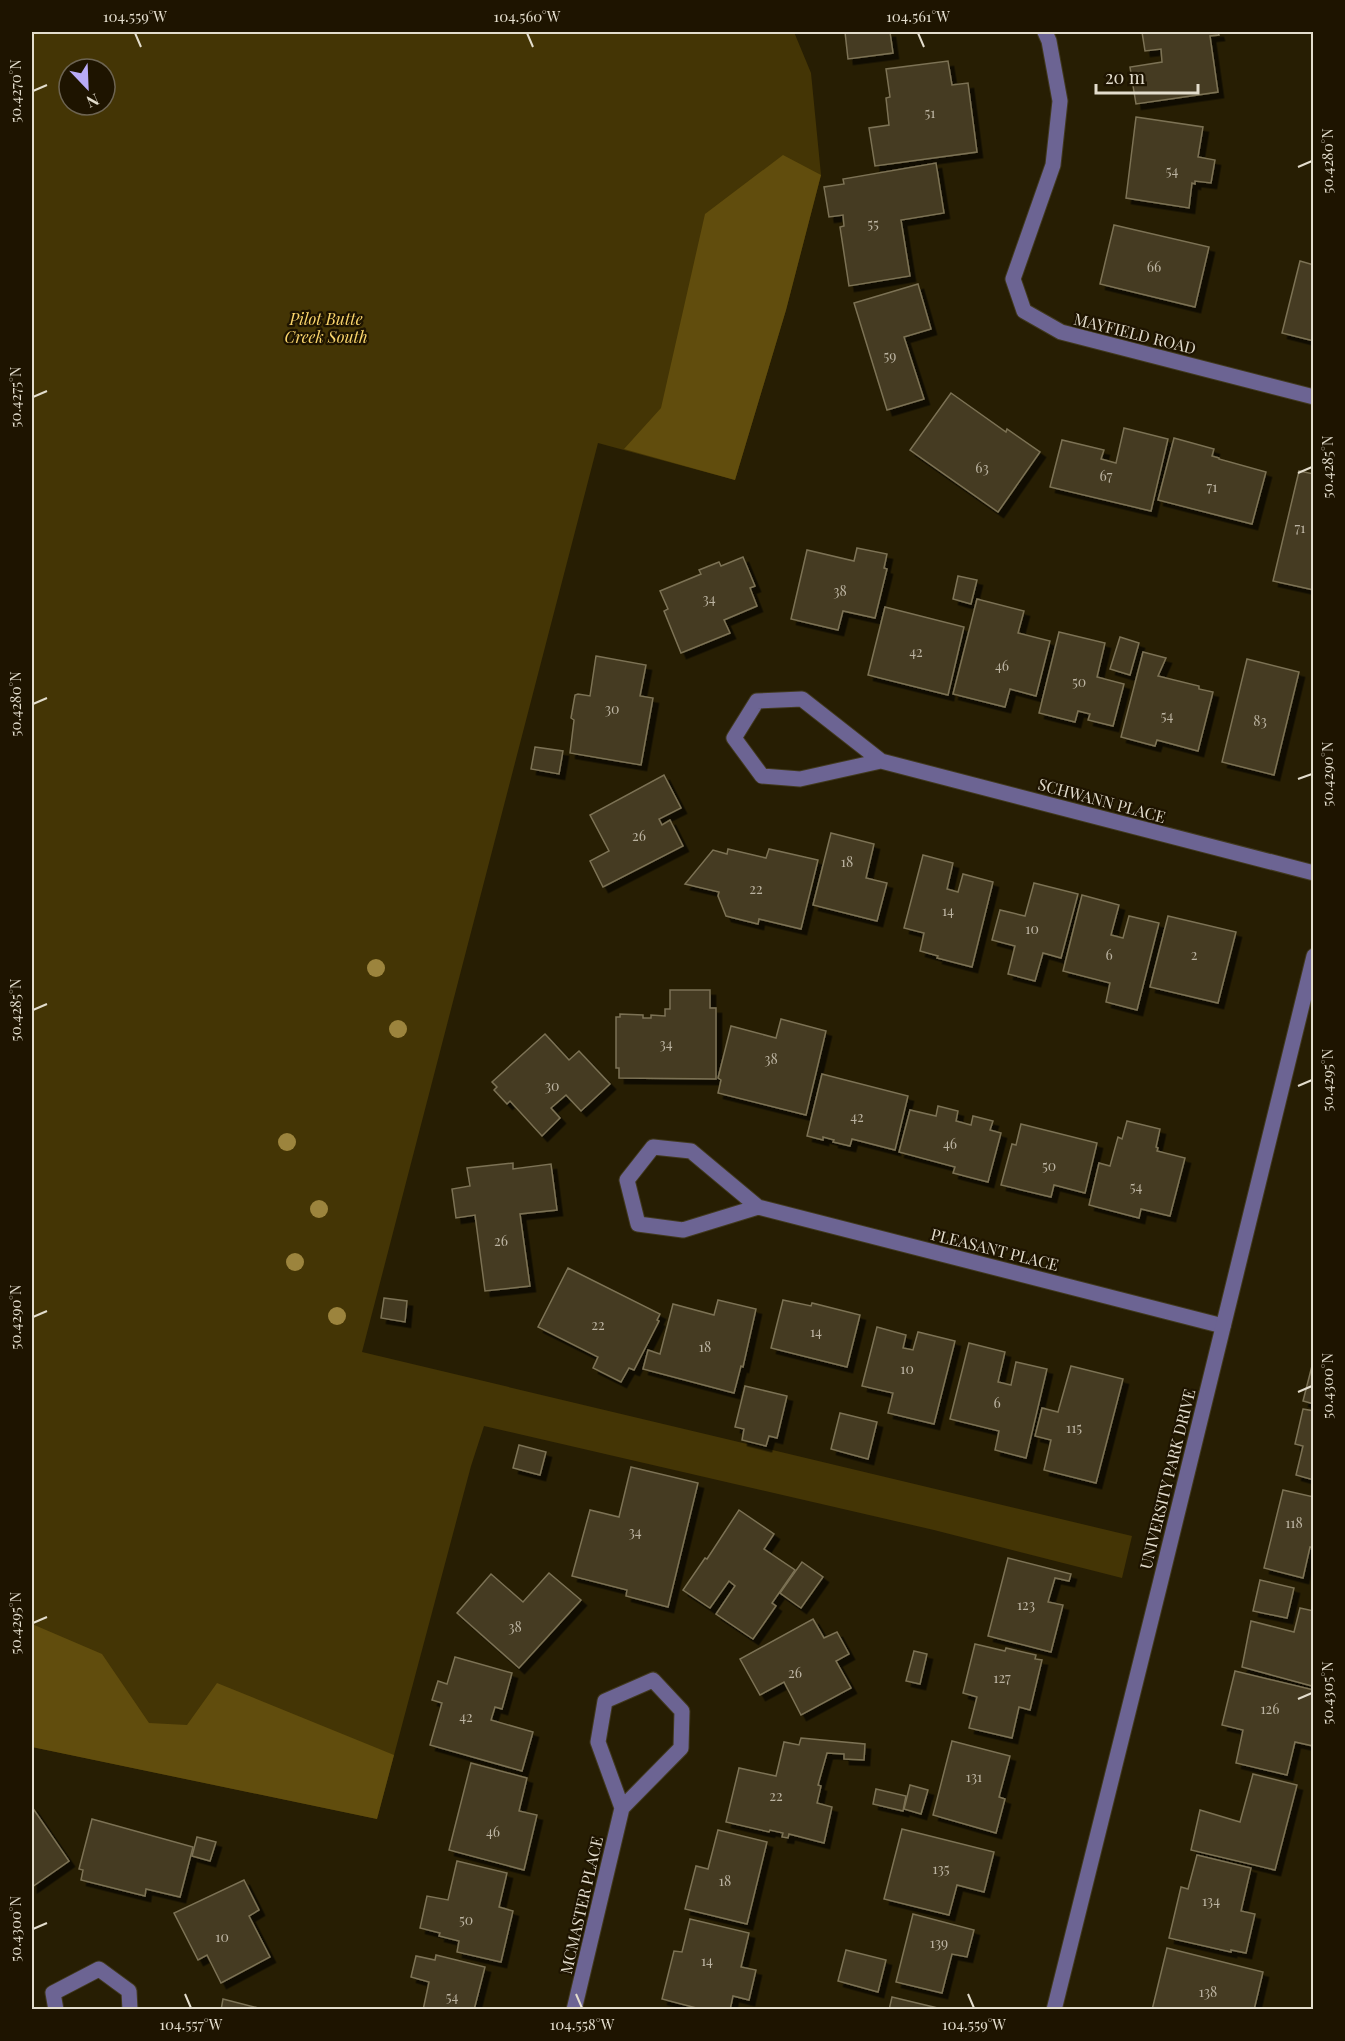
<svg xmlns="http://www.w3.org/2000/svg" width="1345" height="2041" viewBox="0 0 1345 2041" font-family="'Playfair Display',serif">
<defs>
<filter id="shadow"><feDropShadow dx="5.5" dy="5.5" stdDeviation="0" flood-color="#0009"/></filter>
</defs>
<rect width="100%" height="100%" fill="#271e03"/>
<path fill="#443505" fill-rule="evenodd" d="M32,32h762l17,41 10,102 -35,135 -51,170 -137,-37 -236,909 770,184 -10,42 -188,-48 -450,-104 -13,40 -94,353 -345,-72zM69,69h36v36h-36z"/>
<g fill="#614d0d">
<path d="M783,155l38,20 -35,135 -51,170 -111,-31 37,-41 44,-194z"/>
<path d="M32,1624l70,30 47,69 38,2 30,-42 177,72 -17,64 -345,-72z"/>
</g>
<g fill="#453b20" stroke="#7c7255" stroke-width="1.5" filter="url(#shadow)">
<path d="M845,32h45l3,21 -45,6z"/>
<path d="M1142,32h76l1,3 -9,1 8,56 -82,12 -6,-37 32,-5 -1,-13 -16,2z"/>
<path d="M948,61l4,24 16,-2 9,69 -102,14 -6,-38 20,-3 -3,-27 4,-1 -4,-28z"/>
<path d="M1136,117l67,10 -5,30 17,3 -4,23 -16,-2v3l-3,-1 -3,25 -63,-10z"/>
<path d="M936,163l8,50 -43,7 9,56 -61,10 -9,-59 4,-1 -1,-11 -14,2 -5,-30 20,-3 -1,-5z"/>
<path d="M1114,225l95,22 -14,60 -95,-23z"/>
<path d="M1300,261l14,4v76l-32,-8z"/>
<path d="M918,284l13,45 -27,8 20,62 -37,11 -33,-107z"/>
<path d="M951,393l55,39 1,-3 33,23 -42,60 -88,-62z"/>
<path d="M1124,428l44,11 -17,72 -101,-24 12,-47 42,10 -3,9 15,4z"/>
<path d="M1174,438l40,11 -2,7 7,2v1l47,13 -14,52 -94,-24z"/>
<path d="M1299,471l15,3v116l-41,-9z"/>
<path d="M857,548l30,6 -3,14 3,1 -12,49 -32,-7 -5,19 -47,-11 16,-69 47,11z"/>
<path d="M743,557l12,29 -5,2 7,18 -33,14 6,13 -49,20 -17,-42 4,-2 -8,-18 41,-17 -2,-4 20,-8 2,4z"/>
<path d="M958,576l19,4 -6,24 -18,-5z"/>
<path d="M977,599l47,12 -6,22 32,8 -14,55 -26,-7 -5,18 -52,-13z"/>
<path d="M885,607l79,20 -16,68 -80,-20z"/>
<path d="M1059,632l46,11 -8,34 27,7 -11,42 -25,-6 2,-6 -12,-3 -3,11 -36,-9z"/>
<path d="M1120,637l19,6 -9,32 -20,-6z"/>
<path d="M1143,652l23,6 -8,18 41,10v3l14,3 -15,59 -41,-11 -2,6 -34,-9z"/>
<path d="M596,656l50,9 -6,31 13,2 -12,67 -71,-12 4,-33 -3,-2 4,-23 3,-1 12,2z"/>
<path d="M1247,659l52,13 -25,103 -52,-13z"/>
<path d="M535,747l28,4 -4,23 -28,-5z"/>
<path d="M664,775l17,33 -22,11 3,6 8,-5 13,26 -80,41 -13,-26 19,-10 -19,-36z"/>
<path d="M831,833l43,11 -8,34 21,5 -10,38 -64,-16z"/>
<path d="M728,849l38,9 3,-9 49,11 -17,69 -42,-10 -1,5 -32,-8 -8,-20 1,-4 -34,-8 28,-34 14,4z"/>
<path d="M923,855l30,8 -6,26 11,3 5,-18 30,8 -21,85 -35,-9 1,-2 -18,-5 4,-18 -20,-5z"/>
<path d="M1034,883l44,11 -17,64 -18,-5 -8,28 -27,-7 7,-28 -23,-6 8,-30 25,6z"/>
<path d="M1082,895l37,10 -8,30 12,3 6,-22 30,7 -22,87 -31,-8 4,-19 -47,-12z"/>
<path d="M1168,916l68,16 -18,71 -68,-16z"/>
<path d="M670,990h40v18h6v71l-97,-1v-10h-3v-51h4v-3l23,1v3h8v-3l14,1v-7h5z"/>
<path d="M781,1019l45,12 -20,84 -88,-22 3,-13 -3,-2 13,-52 45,12z"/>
<path d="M545,1034l24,26 10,-9 31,33 -29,27 -15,-16 -15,13 9,10 -18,18 -32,-35 -3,3 -13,-14 3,-3 -5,-5z"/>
<path d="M822,1074l86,22 -13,54 -43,-11 -2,7 -17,-4 1,-2 -11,-3v3l-16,-4z"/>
<path d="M938,1106l20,5 -2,10 15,4 2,-9 20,5 -3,9 11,3 -13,49 -35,-9 2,-6 -56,-15 11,-42 26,6z"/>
<path d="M1127,1121l33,8 -4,18 2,1 -1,3 28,7 -15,58 -29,-7 -2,9 -50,-13 10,-42 11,3 8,-29 4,2z"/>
<path d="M1021,1124l76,19 -12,50 -31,-8 -3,12 -50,-12 11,-41 4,1z"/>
<path d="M513,1163v6l38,-5 6,46 -37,4 10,72 -45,5 -10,-76 -19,3 -4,-29 18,-3 -3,-18z"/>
<path d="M568,1268l92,46 -3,6 2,1 -25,49 -5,-2 -8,14 -28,-14 5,-11 -60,-30z"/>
<path d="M384,1298l23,3 -2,21 -24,-4z"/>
<path d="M718,1300l38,9 -13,58 -2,-1 -7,27 -91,-24 5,-19 12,4 13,-50 41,11z"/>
<path d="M783,1300l28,6 1,-3 48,12 -13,52 -76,-19z"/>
<path d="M877,1327l29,8 -3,13 10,2 5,-18 37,9 -21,83 -46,-11 5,-20 -31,-7z"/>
<path d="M969,1343l36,9 -7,30 13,3 5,-23 31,7 -21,89 -31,-8 4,-19 -49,-12z"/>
<path d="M1314,1358v46l-11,-3z"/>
<path d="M1071,1366l52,13 -27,104 -52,-13 7,-30 -16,-4 7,-28 16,4z"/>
<path d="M745,1386l42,10 -10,42 -8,-2 -3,10 -24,-6 2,-11 -9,-2z"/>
<path d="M1303,1409l11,2v69l-18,-5 7,-29 -8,-2z"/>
<path d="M840,1413l37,9 -9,37 -37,-10z"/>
<path d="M519,1445l27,7 -6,23 -27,-7z"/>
<path d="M631,1467l67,16 -30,124 -42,-11 1,-6 -55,-14 18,-66 29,7z"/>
<path d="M1283,1490l31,7v51l-4,-1 -7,31 -39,-10z"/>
<path d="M739,1510l35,24 -10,15 31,21 -23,33 4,3 -23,33 -37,-25 19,-28 -6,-5 -19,27 -27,-18 22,-32 2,1z"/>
<path d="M1008,1558l63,16 -2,7 -14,-3 -7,24 15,3 -12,47 -63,-16z"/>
<path d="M802,1562l21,15 -22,31 -21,-15z"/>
<path d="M549,1573l32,27 -62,68 -62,-55 34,-39 32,28z"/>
<path d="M1260,1580l34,8 -7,30 -34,-7z"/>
<path d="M1300,1608l14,3v67l-2,8 -70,-19 9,-46 43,11z"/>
<path d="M813,1619l11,19 13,-6 12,22 -13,7 15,27 -50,27 -17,-33 -24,13 -20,-36z"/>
<path d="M975,1644l30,7 1,-3 30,7 -1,4 7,1 -12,50 -11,-3 -7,31 -43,-10 8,-31 -14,-4z"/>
<path d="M914,1651l13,3 -7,30 -14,-3z"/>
<path d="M455,1657l57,16 -10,36 -7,-2 -4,13 42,12 -11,39 -92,-26 12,-42 -10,-3 6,-19 9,3z"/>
<path d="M1235,1671l79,19 -1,56 -18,-4 -8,33 -51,-12 7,-33 -21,-5z"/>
<path d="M801,1738l64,6 -1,16 -20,-1v-5l-17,-1 -9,32 3,1 -4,17 15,4 -8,36 -35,-9 -1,4 -6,-1 1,-4 -13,-3 -1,2 -43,-10 13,-54 37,8 8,-34 15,3z"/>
<path d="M952,1741l58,15 -11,41 6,2 -9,34 -63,-18z"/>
<path d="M471,1763l56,15 -8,33 18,4 -13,55 -75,-20z"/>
<path d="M1253,1774l44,11 -22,85 -84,-20 9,-40 40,12z"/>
<path d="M910,1785l18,5 -7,24 -17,-5z"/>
<path d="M876,1789l30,7 -3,15 -30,-7z"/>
<path d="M32,1807l37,54 -37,26z"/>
<path d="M92,1819l101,28 -13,50 -34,-8 -1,7 -64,-16 2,-10 -4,-1z"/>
<path d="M902,1829l92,23 -10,40 -27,-7 -8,30 -65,-16z"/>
<path d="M718,1830l49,12 -20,82 -62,-15 11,-43 12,3z"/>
<path d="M197,1837l19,5 -6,19 -18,-5z"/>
<path d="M1197,1855l54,13 -10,43 14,3 -9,39 -15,-3v2l-62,-14 12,-51 7,2z"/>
<path d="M457,1861l50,12 -8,34 14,4 -12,51 -44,-10 2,-11 -20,-5 1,-3 -20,-5 7,-32 21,4z"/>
<path d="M244,1880l15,30 -10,6 21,41 -49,26 -14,-28 -9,5 -24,-47z"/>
<path d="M913,1914l61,16 -7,27 -15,-3 -10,39 -46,-11z"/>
<path d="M690,1919l59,14 -8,34 15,3 -7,30 -16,-4 -3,14h-26l-42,-11 12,-48 8,1z"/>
<path d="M1167,1948l96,24 -9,38h-102z"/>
<path d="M846,1950l40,10 -8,32 -40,-11z"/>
<path d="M436,1955l49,12 -11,43h-51l6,-28 -18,-5 5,-21 19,4z"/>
<path d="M892,1997l54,13h-57z"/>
<path d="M223,1999l43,11h-45z"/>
</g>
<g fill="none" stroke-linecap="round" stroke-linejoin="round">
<g stroke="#41391f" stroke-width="17">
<g id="minor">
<path d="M1045,32l4,9 11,60 -7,64 -40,114 11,32 37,21 253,65"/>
<path d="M881,761l-81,18 -38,-3 -28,-38 23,-37 45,-2 79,62 433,112"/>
<path d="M758,1207l-75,23 -45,-6 -11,-44 26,-33 38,4 67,56 465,119"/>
<path d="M56,2010l-3,-17 46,-24 30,22 1,19"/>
<path d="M574,2010l48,-202 59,-60 1,-37 -29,-31 -48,21 -7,41 24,66"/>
<path d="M1054,2010l106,-426 154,-628"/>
</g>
</g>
<use href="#minor" stroke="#6c6493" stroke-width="15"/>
</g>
<g fill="#9c843d">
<circle cx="376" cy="968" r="9"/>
<circle cx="398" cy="1029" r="9"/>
<circle cx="287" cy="1142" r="9"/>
<circle cx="319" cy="1209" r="9"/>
<circle cx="295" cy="1262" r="9"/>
<circle cx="337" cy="1316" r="9"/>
</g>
<path fill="none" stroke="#e3ddcd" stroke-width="2" d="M135,33l6,14M527,33l6,14M918,33l6,14M33,91l14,-6M1298,167l14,-6M33,397l14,-6M1298,473l14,-6M33,704l14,-6M1298,779l14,-5M33,1010l14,-6M1298,1086l14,-6M33,1317l14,-6M1298,1392l14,-6M33,1623l14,-6M1298,1699l14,-6M33,1929l14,-6M185,1994l6,14M576,1994l6,14M968,1994l6,14"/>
<g text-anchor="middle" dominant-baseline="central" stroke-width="4.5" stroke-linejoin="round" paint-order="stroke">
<g font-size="14" fill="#bcb4a2">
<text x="930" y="112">51</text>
<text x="1172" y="170">54</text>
<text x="873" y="223">55</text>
<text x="1154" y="266">66</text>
<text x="890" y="355">59</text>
<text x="982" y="467">63</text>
<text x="1106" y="475">67</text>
<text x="1212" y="486">71</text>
<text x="1300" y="527">71</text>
<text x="840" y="590">38</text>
<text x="709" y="598">34</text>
<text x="916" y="651">42</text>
<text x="1002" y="665">46</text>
<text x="1079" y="681">50</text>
<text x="612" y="708">30</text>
<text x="1167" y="715">54</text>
<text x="1260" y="720">83</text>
<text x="639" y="835">26</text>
<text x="847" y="861">18</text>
<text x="756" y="888">22</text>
<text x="948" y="910">14</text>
<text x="1032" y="928">10</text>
<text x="1109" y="954">6</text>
<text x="1194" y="954">2</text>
<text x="666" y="1043">34</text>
<text x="771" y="1058">38</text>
<text x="552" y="1085">30</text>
<text x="857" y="1116">42</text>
<text x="950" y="1143">46</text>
<text x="1049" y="1165">50</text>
<text x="1136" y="1186">54</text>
<text x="501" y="1240">26</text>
<text x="598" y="1324">22</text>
<text x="816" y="1331">14</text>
<text x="705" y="1346">18</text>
<text x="907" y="1368">10</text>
<text x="997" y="1402">6</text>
<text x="1074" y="1427">115</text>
<text x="1294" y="1522">118</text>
<text x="635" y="1531">34</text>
<text x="1026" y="1604">123</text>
<text x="515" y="1626">38</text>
<text x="795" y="1672">26</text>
<text x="1002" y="1677">127</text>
<text x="1270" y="1708">126</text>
<text x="466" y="1716">42</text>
<text x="974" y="1776">131</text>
<text x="776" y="1795">22</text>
<text x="493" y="1831">46</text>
<text x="941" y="1868">135</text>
<text x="725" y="1880">18</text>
<text x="1211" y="1900">134</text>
<text x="466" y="1919">50</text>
<text x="222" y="1936">10</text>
<text x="939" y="1942">139</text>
<text x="707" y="1960">14</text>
<text x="1208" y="1991">138</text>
<text x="452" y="1996">54</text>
</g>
<g font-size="16" font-style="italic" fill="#fcd76c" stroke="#1e1400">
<text x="326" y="318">Pilot Butte<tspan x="326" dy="18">Creek South</tspan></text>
</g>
<g font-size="16" fill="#e3ddcd" stroke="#1e1400">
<text transform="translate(1135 333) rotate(14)">MAYFIELD ROAD</text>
<text transform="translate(1102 800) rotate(15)">SCHWANN PLACE</text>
<text transform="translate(995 1249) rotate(14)">PLEASANT PLACE</text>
<text transform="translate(1167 1479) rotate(-76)">UNIVERSITY PARK DRIVE</text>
<text transform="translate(581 1905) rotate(-77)">MCMASTER PLACE</text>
</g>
</g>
<rect width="1345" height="2041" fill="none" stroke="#1e1400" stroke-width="66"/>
<g transform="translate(87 87) rotate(157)"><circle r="28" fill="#1e1400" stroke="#6d6452" stroke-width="1.5"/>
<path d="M0-4.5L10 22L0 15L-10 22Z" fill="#b9abf7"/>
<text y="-9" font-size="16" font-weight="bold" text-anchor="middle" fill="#e3ddcd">N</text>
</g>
<path d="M1096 84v9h102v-9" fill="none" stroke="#e3ddcd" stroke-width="3"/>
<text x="1105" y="84" font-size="18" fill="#e3ddcd" stroke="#1e1400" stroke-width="4.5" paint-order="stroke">20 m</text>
<rect x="33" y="33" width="1279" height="1975" fill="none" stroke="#e3ddcd" stroke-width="2"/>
<g font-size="15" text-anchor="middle" fill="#e3ddcd">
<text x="135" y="22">104.559°W</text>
<text x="527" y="22">104.560°W</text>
<text x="918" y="22">104.561°W</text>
<text transform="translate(16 91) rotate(-90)" y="5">50.4270°N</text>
<text transform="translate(1328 161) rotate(-90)" y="5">50.4280°N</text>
<text transform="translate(16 397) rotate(-90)" y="5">50.4275°N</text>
<text transform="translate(1328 467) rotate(-90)" y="5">50.4285°N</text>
<text transform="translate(16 704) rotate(-90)" y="5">50.4280°N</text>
<text transform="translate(1328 774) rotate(-90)" y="5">50.4290°N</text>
<text transform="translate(16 1010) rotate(-90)" y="5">50.4285°N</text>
<text transform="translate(1328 1080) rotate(-90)" y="5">50.4295°N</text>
<text transform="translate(16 1317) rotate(-90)" y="5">50.4290°N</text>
<text transform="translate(1328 1386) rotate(-90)" y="5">50.4300°N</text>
<text transform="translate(16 1623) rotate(-90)" y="5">50.4295°N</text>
<text transform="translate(1328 1693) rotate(-90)" y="5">50.4305°N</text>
<text transform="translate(16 1929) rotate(-90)" y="5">50.4300°N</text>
<text x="191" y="2030">104.557°W</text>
<text x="582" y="2030">104.558°W</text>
<text x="974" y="2030">104.559°W</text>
</g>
</svg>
